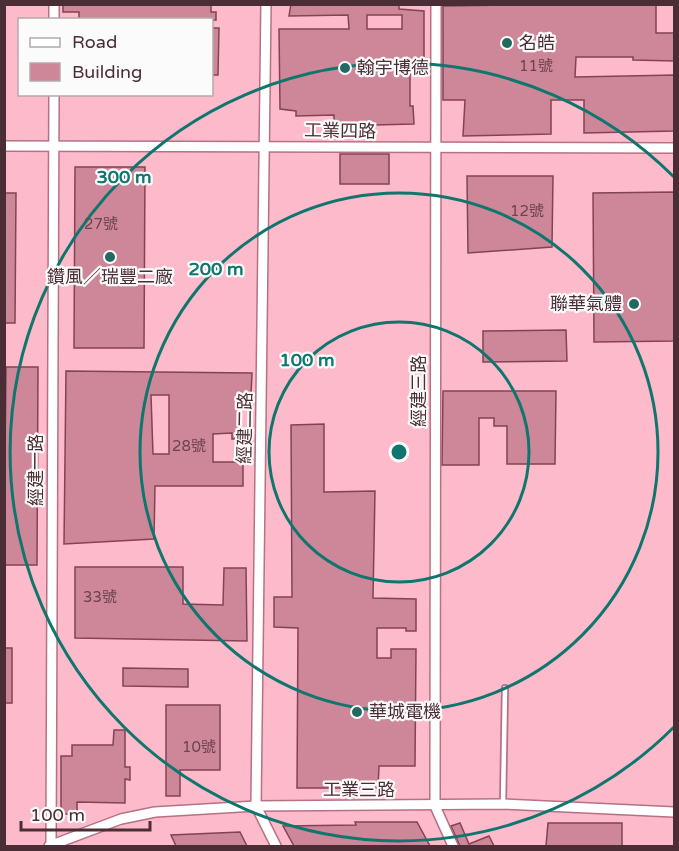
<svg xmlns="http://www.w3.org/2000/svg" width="679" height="851" viewBox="0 0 679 851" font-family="'Varela Round','Noto Sans TC',sans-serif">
<rect width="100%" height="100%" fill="#fbccd7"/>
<path fill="#fdbaca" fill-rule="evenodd" d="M4,5h670v841h-669zM20,20h192v74h-192z"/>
<g fill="#ce8699" stroke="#834356" stroke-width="1.5" fill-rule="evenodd">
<path d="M63,4h148v8h5v8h-137v-8h-16z"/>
<path d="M291,4h108v5l25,2v49h-14v46h3l1,18 -80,2v-11l-38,1v-5l-16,-2 -1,-80h70l-1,-14 -59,1zM367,15h35v14h-35z"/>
<path d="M578,4h78v29h19v28l-42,-1v-3h-57l-1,20 100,-2v56l-91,2v-33h-33v34l-88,2 2,-36h-22v-94z"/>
<path d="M212,28h7l-1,47h-6z"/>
<rect x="340" y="154" width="49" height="30"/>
<path d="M75,167h70l-1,181h-70z"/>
<path d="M467,176h86l-1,71 -84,6z"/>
<path d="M675,192v149l-81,1 -1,-149z"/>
<path d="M4,193h12l-1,130h-11z"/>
<path d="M566,330l1,31 -84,1v-31z"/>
<path d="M6,367h32l-1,198h-33z"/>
<path d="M66,371l186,2 -1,22h-11l-1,44h-7v-6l-19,1v28h30v24h-88l-1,53 -90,5zM151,395h18v59h-16z"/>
<path d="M443,391h113l-1,73h-48v-38h-13v-8h-15v47h-37z"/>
<path d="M324,424v68l51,-1 -2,107 43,1v32h-10v-3h-29v30h14v-9h25l-1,117h-36l-1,22h-81l1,-160 -24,-1v-30h18l-1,-172z"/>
<path d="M75,567h108v37l40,1 1,-37h22l1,73 -172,-3z"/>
<rect x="4" y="648" width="8" height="55"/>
<path d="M123,668l65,1v18l-65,-1z"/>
<path d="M166,705h54v65h-40v26h-14z"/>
<path d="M114,730h11v37h5v13l-5,-1v24l-48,-1v12h-16v-58h11v-11h41z"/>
<path d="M355,822h62l13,24h-136l-11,-20 73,-1z"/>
<path d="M460,823l9,21 20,-8 5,10h-34l-9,-20z"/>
<path d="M548,823h74v23h-76z"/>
<path d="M240,832l7,14h-71l-5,-11z"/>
</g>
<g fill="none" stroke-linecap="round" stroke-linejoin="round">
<g stroke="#b67183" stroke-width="8">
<path id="service" d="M503,804l2,-116"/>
</g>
<g stroke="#b67183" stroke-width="12">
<g id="minor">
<path d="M54,4v16"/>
<path d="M266,4l-10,802 20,40"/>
<path d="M436,4l-1,802 18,40"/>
<path d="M4,146l670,2"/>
<path d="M49,846l72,-27 34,-7 101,-6 247,-2 171,8"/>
<path d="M51,846l3,-752"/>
</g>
</g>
<use href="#service" stroke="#fff" stroke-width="4.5"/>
<use href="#minor" stroke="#fff" stroke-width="9"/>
</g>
<g fill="none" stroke="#0f766e" stroke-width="3">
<circle cx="399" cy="452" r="130"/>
<circle cx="399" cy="452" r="259"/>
<path d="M674 727A389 389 0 1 1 674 177"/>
</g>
<g fill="#226a61" stroke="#fbfbfb" stroke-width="2">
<circle cx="507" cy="43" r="6"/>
<circle cx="345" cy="68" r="6"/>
<circle cx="110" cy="257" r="6"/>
<circle cx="634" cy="304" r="6"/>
<circle cx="357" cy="712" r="6"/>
</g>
<g text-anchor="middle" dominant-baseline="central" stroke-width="4.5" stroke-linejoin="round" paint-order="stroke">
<g font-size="15" fill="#6c434e">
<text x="536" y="66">11號</text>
<text x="527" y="211">12號</text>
<text x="101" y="224">27號</text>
<text x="189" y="446">28號</text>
<text x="100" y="597">33號</text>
<text x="199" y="747">10號</text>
</g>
<g font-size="18" fill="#4b2d35" stroke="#fbfbfb" text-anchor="start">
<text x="519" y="43">名皓</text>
<text x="357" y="68">翰宇博德</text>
<text x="110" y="277" text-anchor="middle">鑽風／瑞豐二廠</text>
<text x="622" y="304" text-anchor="end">聯華氣體</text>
<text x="369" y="712">華城電機</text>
</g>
<g font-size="18" fill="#4b2d35" stroke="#fbfbfb">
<text transform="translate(340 131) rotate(1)">工業四路</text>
<text transform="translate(419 391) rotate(-90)">經建三路</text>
<text transform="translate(245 428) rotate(-89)">經建二路</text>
<text transform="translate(36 470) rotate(-90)">經建一路</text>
<text x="359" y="790">工業三路</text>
</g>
</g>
<circle cx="399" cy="452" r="9" fill="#0f766e" stroke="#fbfbfb" stroke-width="3"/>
<g font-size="18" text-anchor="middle" font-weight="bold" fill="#0f766e" stroke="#fbfbfb" stroke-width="4.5" stroke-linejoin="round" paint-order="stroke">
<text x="124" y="183">300 m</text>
<text x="216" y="275">200 m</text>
<text x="307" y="366">100 m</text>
</g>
<rect width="679" height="851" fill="none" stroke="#4b2d35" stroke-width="12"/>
<rect x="18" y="18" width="195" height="78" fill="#fbfbfb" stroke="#b5a9ac" stroke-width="1.5"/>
<rect x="30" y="38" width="30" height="9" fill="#ffffff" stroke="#b5a9ac" stroke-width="1.5"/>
<text x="72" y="48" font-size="18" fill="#4b2d35">Road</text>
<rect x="30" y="63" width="30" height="18" fill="#ce8699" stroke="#b5a9ac" stroke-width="1.5"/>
<text x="72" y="78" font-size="18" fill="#4b2d35">Building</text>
<path d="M21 821v9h129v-9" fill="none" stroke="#4b2d35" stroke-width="3"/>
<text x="30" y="821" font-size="18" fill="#4b2d35" stroke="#fbfbfb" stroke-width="4.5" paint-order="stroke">100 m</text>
</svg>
